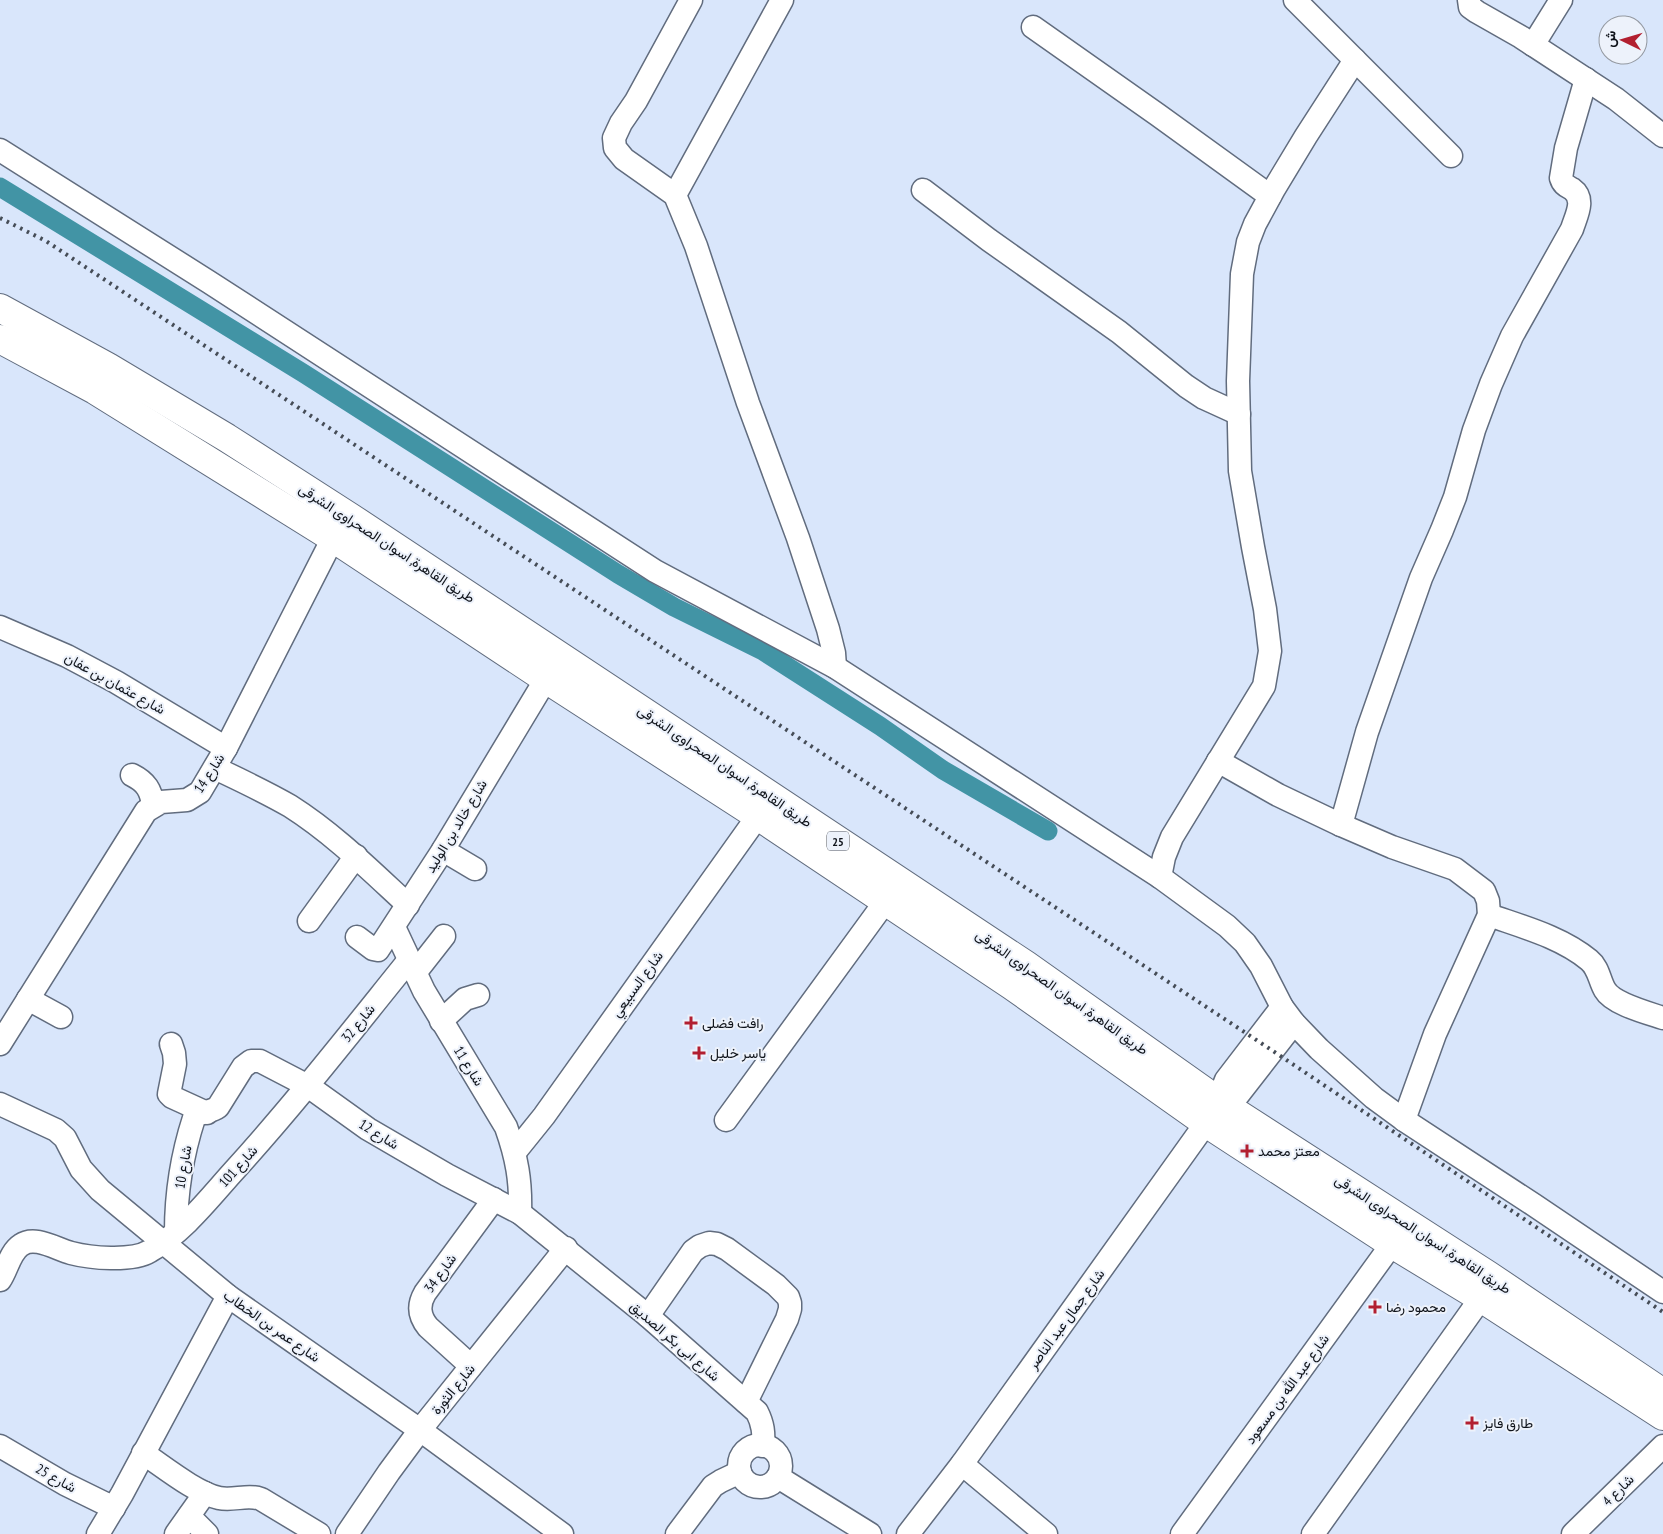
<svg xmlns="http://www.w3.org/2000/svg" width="1663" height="1534" viewBox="0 0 1663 1534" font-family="'PT Sans Narrow',Vazirmatn,sans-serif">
<rect width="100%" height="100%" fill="#d9e6fb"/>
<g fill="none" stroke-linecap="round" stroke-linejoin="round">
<path stroke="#4294a5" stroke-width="19" d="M0,187l303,186 315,201 56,33 89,44 117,75 63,44 105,61"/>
<g stroke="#616c7e" stroke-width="25">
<g id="minor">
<path d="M691,0l-55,101 -15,22 -7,15 1,10 9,11 51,36 21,51 52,157 50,135 30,91 6,24 1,14"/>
<path d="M1469,0l1,7 7,5 44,25 95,62 47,37"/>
<path d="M1033,27l125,88 112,81"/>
<path d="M1533,45l28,-45"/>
<path d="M1355,60l96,96"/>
<path d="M0,150l209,132 446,289 180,96 325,210 67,49 18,17 16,23 21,41 12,16 25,26 55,49 30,22 130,85 129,87"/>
<path d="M923,190l66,50 130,92 67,54 18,12 35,16"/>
<path d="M675,195l107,-195"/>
<path d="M0,627l67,29 49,26 110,66"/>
<path d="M1218,761l60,34 63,30 51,22 63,22 29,22 4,10 1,14 -54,119 -31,86"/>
<path d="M215,768c25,12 51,24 75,38 44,28 80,64 118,99"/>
<path d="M132,775c14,7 19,15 21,30"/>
<path d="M1341,825l26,-93 54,-154 21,-48 13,-33 19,-67 17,-46 21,-48 60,-107c4,-13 14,-30 0,-40 -5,-3 -9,-4 -11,-11l5,-30 20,-69"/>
<path d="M443,850l32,19"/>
<path d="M1160,877l4,-20 8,-20 92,-151 6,-35 -5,-42 -12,-62 -13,-76 -2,-90 4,-107 6,-32 7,-18 19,-35 32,-53 49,-76 -60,-60"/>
<path d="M1489,915c34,12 72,22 100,45 10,8 10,20 16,30 8,14 43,23 58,28"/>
<path d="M309,921l47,-65"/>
<path d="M394,927l30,64 82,136c11,31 15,54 14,86"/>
<path d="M357,937l16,12 5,1 65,-100 103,-171"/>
<path d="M415,973l29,-37"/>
<path d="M28,999l33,18"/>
<path d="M441,1021l24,-22 13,-4"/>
<path d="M0,1044l146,-233 15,-9 26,-2 13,-8 26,-44 107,-210"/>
<path d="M171,1044l3,9 1,11 -6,30 3,3 35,16"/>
<path d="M1221,1103l12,-4 5,-4 56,-72"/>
<path d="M0,1104l56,26 9,8 16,31 19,21 128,106 192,134 142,104"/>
<path d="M726,1120l159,-218"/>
<path d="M515,1152l29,-36 214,-300"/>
<path d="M176,1232c0,-39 6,-77 18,-114 6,-7 16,-5 24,-11l25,-40 8,-6h9l48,25 60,43 79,46 73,38 128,103 109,96c6,12 7,21 6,34"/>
<path d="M0,1280c7,-10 10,-28 21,-35 14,-10 35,4 50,8 19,5 61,9 79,-2 32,-18 57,-50 82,-78 62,-68 119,-141 177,-213"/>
<path d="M648,1316l45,-65 7,-5 9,-3 8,1 10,5 49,36 12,12 2,6v6l-3,10 -41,83"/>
<path d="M471,1366l-43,-39c-9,-11 -10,-22 -3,-34l69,-94"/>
<circle cx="760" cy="1466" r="21"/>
<path d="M0,1446l65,38 49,24"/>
<path d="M143,1453c21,14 53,40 76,45 15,3 28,-4 42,1l58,35"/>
<path d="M962,1464l84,70"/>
<path d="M778,1477l92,57"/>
<path d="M189,1516l18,18"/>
<path d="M98,1534l24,-40 106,-198"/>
<path d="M176,1534l29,-41"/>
<path d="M347,1534l42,-62 31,-42 146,-182"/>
<path d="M677,1534l36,-48 8,-5 19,-9"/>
<path d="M908,1534l54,-70 244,-341 15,-20 1,-13 4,-10 56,-73"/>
<path d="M1182,1534l210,-290"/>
<path d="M1313,1534l168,-236"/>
<path d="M1573,1534l90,-88"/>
</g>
</g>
<g stroke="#616c7e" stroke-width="30">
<g id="highway">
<path d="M0,308l108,59 119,71 123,79 676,448 195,138 267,172 175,118"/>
<path d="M0,339l95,51 238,148 213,141 212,137 253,169 195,138 186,121 89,54 182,118"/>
</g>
</g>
<use href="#minor" stroke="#fff" stroke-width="22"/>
<use href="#highway" stroke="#fff" stroke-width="28"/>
<path stroke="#454c56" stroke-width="4" stroke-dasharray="2.5 5" stroke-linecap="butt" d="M0,218l46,23 1227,810 390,261"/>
</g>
<g fill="#b21f30" stroke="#edf2fb" stroke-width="2">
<path d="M688.5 1015.5h5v5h5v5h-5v5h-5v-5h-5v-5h5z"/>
<path d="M696.5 1045.5h5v5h5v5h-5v5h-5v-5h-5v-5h5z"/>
<path d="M1244.5 1143.5h5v5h5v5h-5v5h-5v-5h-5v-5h5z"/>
<path d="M1372.5 1299.5h5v5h5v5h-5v5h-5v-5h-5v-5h5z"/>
<path d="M1469.5 1415.5h5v5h5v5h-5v5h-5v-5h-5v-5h5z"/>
</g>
<g text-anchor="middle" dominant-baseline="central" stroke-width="4" stroke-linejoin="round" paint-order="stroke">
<rect fill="#edf2fb" stroke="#52565e" stroke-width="1" x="827" y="831.5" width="22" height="19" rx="4"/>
<g font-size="12" font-weight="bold" fill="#0f131a">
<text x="838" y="841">25</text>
</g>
<g font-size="14" fill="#0f131a" stroke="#edf2fb">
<text transform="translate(387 543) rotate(33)">طريق القاهرة, اسوان الصحراوى الشرقى</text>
<text transform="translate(115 683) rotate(29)">شارع عثمان بن عفان</text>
<text transform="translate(725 766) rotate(34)">طريق القاهرة, اسوان الصحراوى الشرقى</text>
<text transform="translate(209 773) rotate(-57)">شارع 14</text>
<text transform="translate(456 826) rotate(-59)">شارع خالد بن الوليد</text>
<text transform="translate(637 984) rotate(-54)">شارع السبيعي</text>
<text transform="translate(1062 992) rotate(35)">طريق القاهرة, اسوان الصحراوى الشرقى</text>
<text transform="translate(358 1023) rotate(-51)">شارع 32</text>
<text transform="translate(469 1066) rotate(58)">شارع 11</text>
<text transform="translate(379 1134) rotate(32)">شارع 12</text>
<text transform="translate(238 1166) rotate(-48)">شارع 101</text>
<text transform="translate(183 1167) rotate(-80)">شارع 10</text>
<text transform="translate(1423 1234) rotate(33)">طريق القاهرة, اسوان الصحراوى الشرقى</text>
<text transform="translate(440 1273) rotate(-54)">شارع 34</text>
<text transform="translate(1066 1319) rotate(-54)">شارع جمال عبد الناصر</text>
<text transform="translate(272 1326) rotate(35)">شارع عمر بن الخطاب</text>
<text transform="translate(675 1341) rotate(41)">شارع ابى بكر الصديق</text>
<text transform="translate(453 1389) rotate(-51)">شارع الثورة</text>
<text transform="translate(1287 1389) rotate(-54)">شارع عبد الله بن مسعود</text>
<text transform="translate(56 1478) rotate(29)">شارع 25</text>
<text transform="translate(1618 1490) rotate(-45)">شارع 4</text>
</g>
<g font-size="14" fill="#0f131a" stroke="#edf2fb" text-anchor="start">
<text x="702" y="1023">رافت فضلى</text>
<text x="710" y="1053">ياسر خليل</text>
<text x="1258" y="1151">معتز محمد</text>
<text x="1386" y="1307">محمود رضا</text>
<text x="1483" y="1423">طارق فايز</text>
</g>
</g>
<g transform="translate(1623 40) rotate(275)"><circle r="24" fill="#edf2fb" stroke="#9499a1"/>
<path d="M0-4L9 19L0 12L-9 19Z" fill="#b21f30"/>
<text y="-8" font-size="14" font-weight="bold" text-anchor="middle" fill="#0f131a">ش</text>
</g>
</svg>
